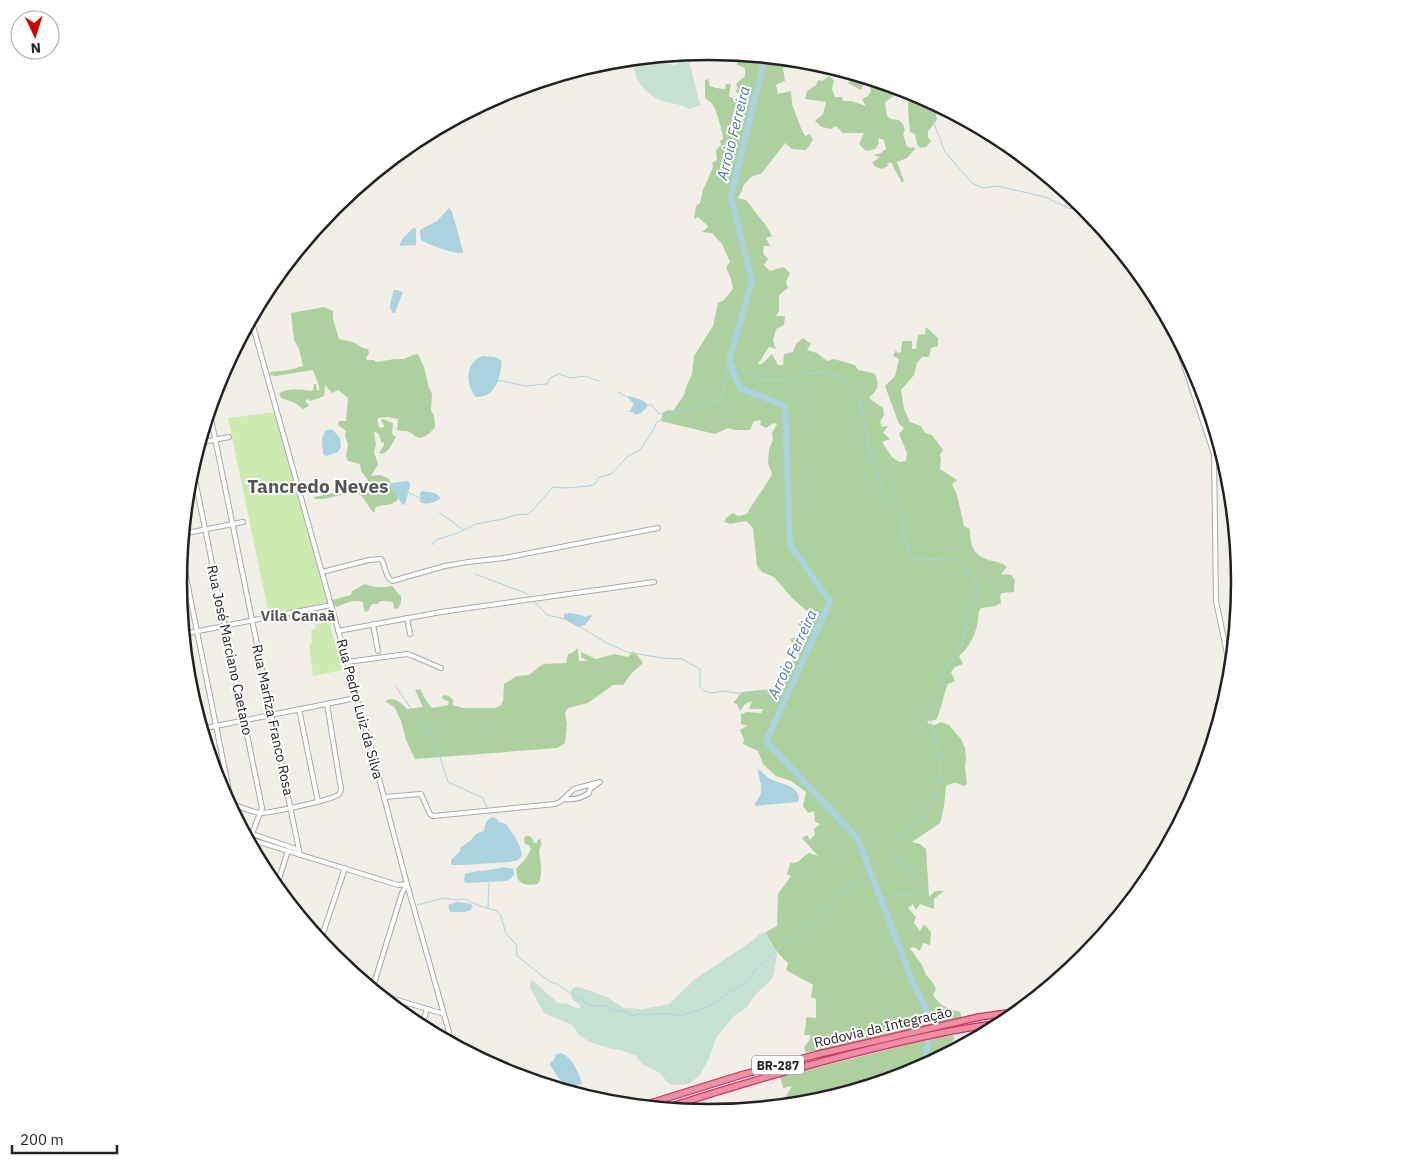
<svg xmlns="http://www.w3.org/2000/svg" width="1418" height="1165" viewBox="0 0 1418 1165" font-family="'IBM Plex Sans',sans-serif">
<rect width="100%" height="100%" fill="#f2efe9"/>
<g fill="#cdebb0">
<path d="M275,412l52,190 -58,13 -41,-197z"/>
<path d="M326,611l17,59 -30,6 -4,-31 3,-3 -1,-12 5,-1 -1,-4 8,-2 -2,-10z"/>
</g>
<g fill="#add19e">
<path d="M736,54l48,5 -1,9 2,13 -9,4 2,9 13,-3 1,13 9,24 4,8 5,-2 3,6 -7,10 -14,-1 -7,-6 -23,30 -11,4 -8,9 -1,5 -4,7 8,2 21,27 5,9 -6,2 4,8h-6l-1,7 5,6 -4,6 6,6 14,-4 6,6 -4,9 2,6 -9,7v16l-3,5h9l-1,9 -8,4 -3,12 3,8 -7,-2 -11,17h4l10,-10 6,11h5l1,-11 9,-2 3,-8 7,-6 8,6 -4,6 10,3 10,8 7,-2 21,6 3,5 11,2 6,2c5,12 3,15 -6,24l14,10 1,7 -4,7 2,5 6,-1 -5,7 7,6 -8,3 10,15 7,5 7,-1 1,-8 -8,-19 5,-6 -5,-4 -14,-38 10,-10 4,-17 -6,-3 3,-6 2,3 3,-1 1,-11h10v8h4l2,-14 8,-1 -1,-2 1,-5 12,11v8l-7,2 -2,9h-7l-5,6 -3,12 -13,15 3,19 6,13 11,4 4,7 7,2 11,15 -3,5 1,5 -1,9 17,11 -5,4 5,11 7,31 6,3c0,18 4,28 23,32 5,1 10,2 14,6l-6,7 10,1 4,5 -1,7v5l-12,1 -2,3 1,7 -6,3 -14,2c-3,4 -2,7 -3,12 -2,14 -8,27 -19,36l4,8 -8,3 -4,5 4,9 -7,3c-5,11 -6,24 -12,36l-9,1 2,3 6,1 6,-3 8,3 12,14 4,9 1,11 -1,8 2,17 -3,2c-8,-4 -11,-4 -18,0l-2,21 -4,16 -28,19 8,2 6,5 3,48 6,-6h9l-10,8v10l-14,-5 -4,6 -3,-6 -5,4 8,9 -2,6 6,8 4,-7 7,8 -1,13 -7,-2 -3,8 -6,-4 -4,1 12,17 4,10 5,5 5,9 -3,6c7,11 15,14 27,17l2,6 -156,35 -2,-6 5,-6 2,-6h-7l2,-11v-7l10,1v-19l-5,-2 2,-12 -27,-15 2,-7c-11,-10 -17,-18 -22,-31l11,-6 1,-32 13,-18 -4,-2 3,-11 8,-1 5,-5 6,-4 9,3 -16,-18 5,-3 3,5 5,-6 -1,-5 6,-5 -5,-2 -1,-11 -6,2 -5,-7 3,-14 -15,-11 -15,-5 -13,-12 -5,-13 -15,-7 1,-5 -4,-9 7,-4 -6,-2v-10l6,-2 14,1 2,-4h-14l3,-8 -7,3 -5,7 -3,-7 -4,-1 9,-11 30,-3 10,-15 -1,-9 17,-5 2,-9 -10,-11 13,-9 -5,-7 4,-4 8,1 4,-4 -22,-19 -18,-21 -12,-5 -5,-6 -4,-38 -7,-7 -16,3 -6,-2 2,-4 7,-5 5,3 9,-2c7,-14 18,-26 25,-40l-4,-11 1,-14 4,-9 -1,-7 5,-9 -4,-1 -7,5 -6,-3 1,-5 -7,1 -4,9h-15l-7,-2 -13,6 -54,-13 2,-9 6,-2 4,1 11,-16 3,-10 5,-11 2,-18 19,-30 5,-23 6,-3 9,-11 -2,-10 -5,-12 4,-5 -8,-18 -10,-11 -10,-1 4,-3 2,-3 -10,-9 -4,2 2,-13 4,-3 3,-13 10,-23 -1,-4 5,-3 -1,-10 5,-5 -1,-4 3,-2c0,-5 -6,-27 -9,-32 -2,-4 -6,-7 -9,-9v-18l3,-1 2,7 6,2 9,1 1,-5h5l-2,12 13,8 2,-6 -9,-7 3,-3 -2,-4 9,-8v-8l-8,-3z"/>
<path d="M858,75l31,9 -1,3 5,3 1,6 -9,6 2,14 4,3 8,1 4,4 2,6 -2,4 4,12 3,2 4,-1 1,2 -8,9 -10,4 7,19 -2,2 -11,-21 -4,2 1,2 -6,3 -6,-2 -4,-4 8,-6 -7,-2 8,-2 5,-4 -2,-9 -6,-2 1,5 -4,6 -9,2 -7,-7 5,-11h-21l-7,-7 -5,3 -9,-2 -7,-6 8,-7 3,-12 -21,-3 2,-8 9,-6 2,-5 4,1 7,-5 5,4 -2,9 3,8h7l1,4h8l15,5 -4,-7 6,-3 3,-5 -3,-9 -4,2 -3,6 -13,-7 3,-7 4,3z"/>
<path d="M919,96l21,11 -4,8 1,5 -9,11v6l3,4 -5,6 -6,1 -3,-4 -2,-10 -5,-2c-1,-10 -2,-20 -2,-30z"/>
<path d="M324,307l9,4v8l6,20c5,2 9,1 13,3 7,2 8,6 16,7l1,4 -3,5 1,2h7l2,2 19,-3h9l9,-4 5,-1 6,13 5,21 3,6 -1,16 3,6 1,11c-4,5 -11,13 -18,10 -3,-1 -5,-4 -7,-5 -5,-2 -9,0 -13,-2l1,-11 -10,-2 -10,1v6l2,4 4,-1v-2l-3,-5 2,-1 10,4 -1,11 4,3c-4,6 -7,16 -15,17l-2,-1 5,-8v-2l-3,-1c-1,-4 -1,-9 -6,-10l-1,1 2,11 -2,8 4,12 -7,12 9,-1 8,3 2,3 -1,5 9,11v2c-6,8 -15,4 -23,9v4h-2c-6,-7 -7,-12 -14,-18h-3l-1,-2 -31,7h-9l-1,-2 47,-9 7,-8 -7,-9 -1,-7 -12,-3 -2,-5 2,-11 -3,-10 1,-4 -7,-5 -1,-3 1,-2h7l2,-23 -10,-8 -6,3 -6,-7h-1l-1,10 -13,5 -4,-2 -1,1v2l3,4 -6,3 -8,-6 -14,-5 -2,-4c8,-7 24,-4 34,-3l1,-7h2l1,6 2,1v-5l-6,-16 -37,6 -6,-1v-3l19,-2 14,-4 -4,-17 -5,-9 -3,-27z"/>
<path d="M365,584c9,4 17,4 26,2 5,2 5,7 10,10v6l-3,7 -4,-1 -1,-6 -12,-1 -4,3h-5l-4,7 -2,1 -2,-2 -1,-8c-8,-3 -18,1 -26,5l-3,-2 -2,-5 19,-5 1,-4z"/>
<path d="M578,648l1,13h9l-7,-4v-5l15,7 18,-5 14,3 5,-6 5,5 5,7 -12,11 -8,11h-10l-25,18 -20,5 -3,5 2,11 -2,19 -8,5 -142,11 -9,-19 -5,-19 -6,-13 -10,-7c9,-5 16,1 22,8l16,-2 -8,-17 5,-1 7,13 5,6 16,-3 1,-3 -7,-4 2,-3 5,1 4,4v6h5l4,2h33l5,-2 3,-5 1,-17 13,-8 12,-1 11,-9 4,-2 22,-1 2,-9 4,-1z"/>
<path d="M526,836h3l3,2 2,5h3v-3l3,-1c3,5 1,7 -1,11 1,11 5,24 -1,34 -14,2 -21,1 -22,-15l10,-11 5,-9 -2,-4 -4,-1 -1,-6z"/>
<path d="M952,1035l3,3 -8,11h3v4l-38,20 -100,31 -30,3 2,-8 8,-13 -9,2 -3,-11 137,-35z"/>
</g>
<g fill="#c6e0d4">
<path d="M687,53l13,52 -11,4c-8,-5 -15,-5 -23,-7 -16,-4 -30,-18 -32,-34l4,-5h6l4,2 13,-6 7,5 8,1 5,-7 2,-4z"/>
<path d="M766,932l5,12 6,9 -3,21 -3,6 -15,14 -10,14 -11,7 -18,21 -8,22 -9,17 -11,9 -17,1 -4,-2 -8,-10 -19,-10 -5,-7 -12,-5 -16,-3 -20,-7 -9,-6 -7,-10 -28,-12 -14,-25 1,-9 27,24 10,1 8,4h5l-2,-4 -7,-5 -1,-9 4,-3h4l28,10 17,11 18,1 27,-5 26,-25 57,-38 6,-6z"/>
</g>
<g fill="#aad3df">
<path d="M449,208l3,4 11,39v2c-10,1 -33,-8 -42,-13l-1,-8v-2l17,-9z"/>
<path d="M413,228h2l1,1v16l-17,1 4,-8z"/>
<path d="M394,290h3l6,2 -8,21h-2c-6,-6 -1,-15 1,-23z"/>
<path d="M483,356l12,1 7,4c-2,16 -6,37 -26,36 -11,-11 -11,-36 7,-41z"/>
<path d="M628,396l14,4 5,4v3l-6,6 -6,2 -2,-3h-6l3,-1 4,-7 -6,-6z"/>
<path d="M331,429l2,1 7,8 1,9 -3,5 -12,4 -3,-2 -1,-16 3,-7z"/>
<path d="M409,481l1,5 -5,18 -3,1 -4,-8 -9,-11 2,-3z"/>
<path d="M422,491l13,2 6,5c-6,4 -14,8 -21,4v-9z"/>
<path d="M570,613l11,2 4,2 5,-2 2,1 -7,9 -7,2 -14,-8v-5z"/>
<path d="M758,768c4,4 7,8 12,11 10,5 33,7 28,23l-43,4v-3c12,-13 3,-21 3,-35z"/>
<path d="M492,817l5,2 2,3 7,2c7,11 14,17 16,32l-4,4 -8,2 -49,3h-8l-2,-1v-4l9,-9v-3l11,-8 5,-6 8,-3c1,-7 2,-11 8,-14z"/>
<path d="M503,867l11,2v6l-4,4 -4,2 -40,2 -2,-2 1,-7c13,-4 26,-3 38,-7z"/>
<path d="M457,902l15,2 -1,6 -6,2h-15l-2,-7z"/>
<path d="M561,1053c11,4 18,20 21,31 -15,4 -21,-1 -28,-13 -4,-8 -2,0 -4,-8l4,-3 2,-6z"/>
</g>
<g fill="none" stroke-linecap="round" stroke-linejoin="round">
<g stroke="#aad3df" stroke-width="1">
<path d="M927,100l6,21 12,31 27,31 11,5 14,-2 48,11 23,11 21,4"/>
<path d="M497,381h6l22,5 22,-2 3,-6 9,-4 12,4 14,-2 14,5"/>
<path d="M618,392l9,5"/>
<path d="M647,405h5l7,9 8,1"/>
<path d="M375,487h14"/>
<path d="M407,492l13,6"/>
<path d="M439,512l24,18"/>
<path d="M432,545l4,-5 22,-7 18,-9 27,-5 12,-4 14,-1 24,-27 13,1 23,-2 6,-2 3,-6 13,-4 17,-18 12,-6 14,-21 2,-6 12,-8 53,-15 8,-39 27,18 33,2 19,-7 18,-2 21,7 12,18 15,71 13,29 15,18v16l9,28 46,1 18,20 2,13 -6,17 -10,37 -20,30 -8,26 -6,12c14,22 18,76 1,97 -7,9 -20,14 -27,23 -3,4 -5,9 -8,13l5,11 10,9 8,13 3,10 -7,3 -15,1 -16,5"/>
<path d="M475,574l53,20"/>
<path d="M534,601l13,14 17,4"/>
<path d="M579,626l26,16 22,10 35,6 20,1 18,10v17l3,4 8,3 13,-2 18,3h46"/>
<path d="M395,685l34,50 11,22 8,25 35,16 4,10"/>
<path d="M417,905l27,-7 12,2 9,-1 15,7 17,5 4,5 5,18 10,10 1,12 33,26 7,2 19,13 17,9h13l4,3 19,4 3,3 8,-2 7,1 18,-2 15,3 28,-9 37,-25 16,-18 108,-95"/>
<path d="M488,907l1,-26"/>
</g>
<path stroke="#aad3df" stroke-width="6" d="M765,57l-34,140 21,84 -23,80 11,27 45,18 5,138 40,58 -64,139 92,98 55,144 15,30v31l-4,15 -26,19"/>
<g stroke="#a9a9a9" stroke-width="6">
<g id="minor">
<path d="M251,319l117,418 39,147 42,148 -1,11"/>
<path d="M1170,323l44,131 2,147 15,72"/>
<path d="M209,409l91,446"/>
<path d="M199,443l30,-6"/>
<path d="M192,465l70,343 -10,26 47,16"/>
<path d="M182,534l61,-12"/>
<path d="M181,552l50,248 -2,6"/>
<path d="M322,572l47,-12 12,-1c5,7 4,18 11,22l53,-15 23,-4 36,-4 154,-30"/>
<path d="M407,618l3,16"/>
<path d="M373,624l5,27"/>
<path d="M338,631l103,-19 213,-30"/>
<path d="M183,634l148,-29"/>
<path d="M347,662l60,-8 6,2 28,12"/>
<path d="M299,709l19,93"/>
<path d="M201,729l155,-31"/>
<path d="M384,797l37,-3 9,20 3,2 122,-12 5,-2 14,-13 26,-7"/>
<path d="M563,799c9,1 18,0 26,-6l1,-4 8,-6"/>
<path d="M227,802c8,3 25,10 33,11 9,0 74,-13 79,-19 3,-3 2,-8 1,-11l-13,-79"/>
<path d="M246,838l152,47 9,-1"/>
<path d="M276,888l12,-37"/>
<path d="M320,942l25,-74"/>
<path d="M372,990l30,-97 5,-9"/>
<path d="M377,994l67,20"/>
<path d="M421,1028l6,-19"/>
</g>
</g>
<g stroke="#dc2a67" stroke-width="8">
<g id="highway">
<path d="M638,1107l103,-32 74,-20 164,-38 42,-6"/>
<path d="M663,1109c71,-23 142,-44 216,-62 42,-10 84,-20 127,-24"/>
</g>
</g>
<use href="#minor" stroke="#fff" stroke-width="4"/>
<use href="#highway" stroke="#e892a2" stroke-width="5.5"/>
</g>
<g text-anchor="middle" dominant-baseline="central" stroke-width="4" stroke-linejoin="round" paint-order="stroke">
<rect fill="#fff" stroke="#646464" stroke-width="1" x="752" y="1055.5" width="52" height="19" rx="4"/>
<g font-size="12" font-weight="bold" fill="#222">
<text x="778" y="1065">BR-287</text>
</g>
<g font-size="14" fill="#222" stroke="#fff">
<text transform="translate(230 650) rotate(78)">Rua José Marciano Caetano</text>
<text transform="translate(360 709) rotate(75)">Rua Pedro Luiz da Silva</text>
<text transform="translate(273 720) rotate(78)">Rua Marfiza Franco Rosa</text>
<text transform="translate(883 1027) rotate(-13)">Rodovia da Integração</text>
</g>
<g font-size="15" font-style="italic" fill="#4a7aab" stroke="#fff">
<text transform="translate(733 133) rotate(-76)">Arroio Ferreira</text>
<text transform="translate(792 654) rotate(-65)">Arroio Ferreira</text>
</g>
<g font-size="15" font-weight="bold" fill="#555" stroke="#fff">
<text x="298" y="615">Vila Canaã</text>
</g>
<g font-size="19" font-weight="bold" fill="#555" stroke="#fff">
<text x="318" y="486">Tancredo Neves</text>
</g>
</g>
<path d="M0 0H1418V1165H0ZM187 582a522 522 0 1 1 1044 0a522 522 0 1 1-1044 0Z" fill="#fff" fill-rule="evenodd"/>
<path fill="none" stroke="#222" stroke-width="2.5" d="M187 582a522 522 0 1 1 1044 0a522 522 0 1 1-1044 0Z"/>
<g transform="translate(35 35) rotate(176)"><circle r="24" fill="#ffffff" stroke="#a7a7a7"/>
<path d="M0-4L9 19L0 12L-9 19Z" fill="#d40000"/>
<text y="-8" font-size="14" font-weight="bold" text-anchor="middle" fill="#222222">N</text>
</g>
<path d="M12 1145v8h105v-8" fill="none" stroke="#222222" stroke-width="2.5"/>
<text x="20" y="1145" font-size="15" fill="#222222" stroke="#ffffff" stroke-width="4" paint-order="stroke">200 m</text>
</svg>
